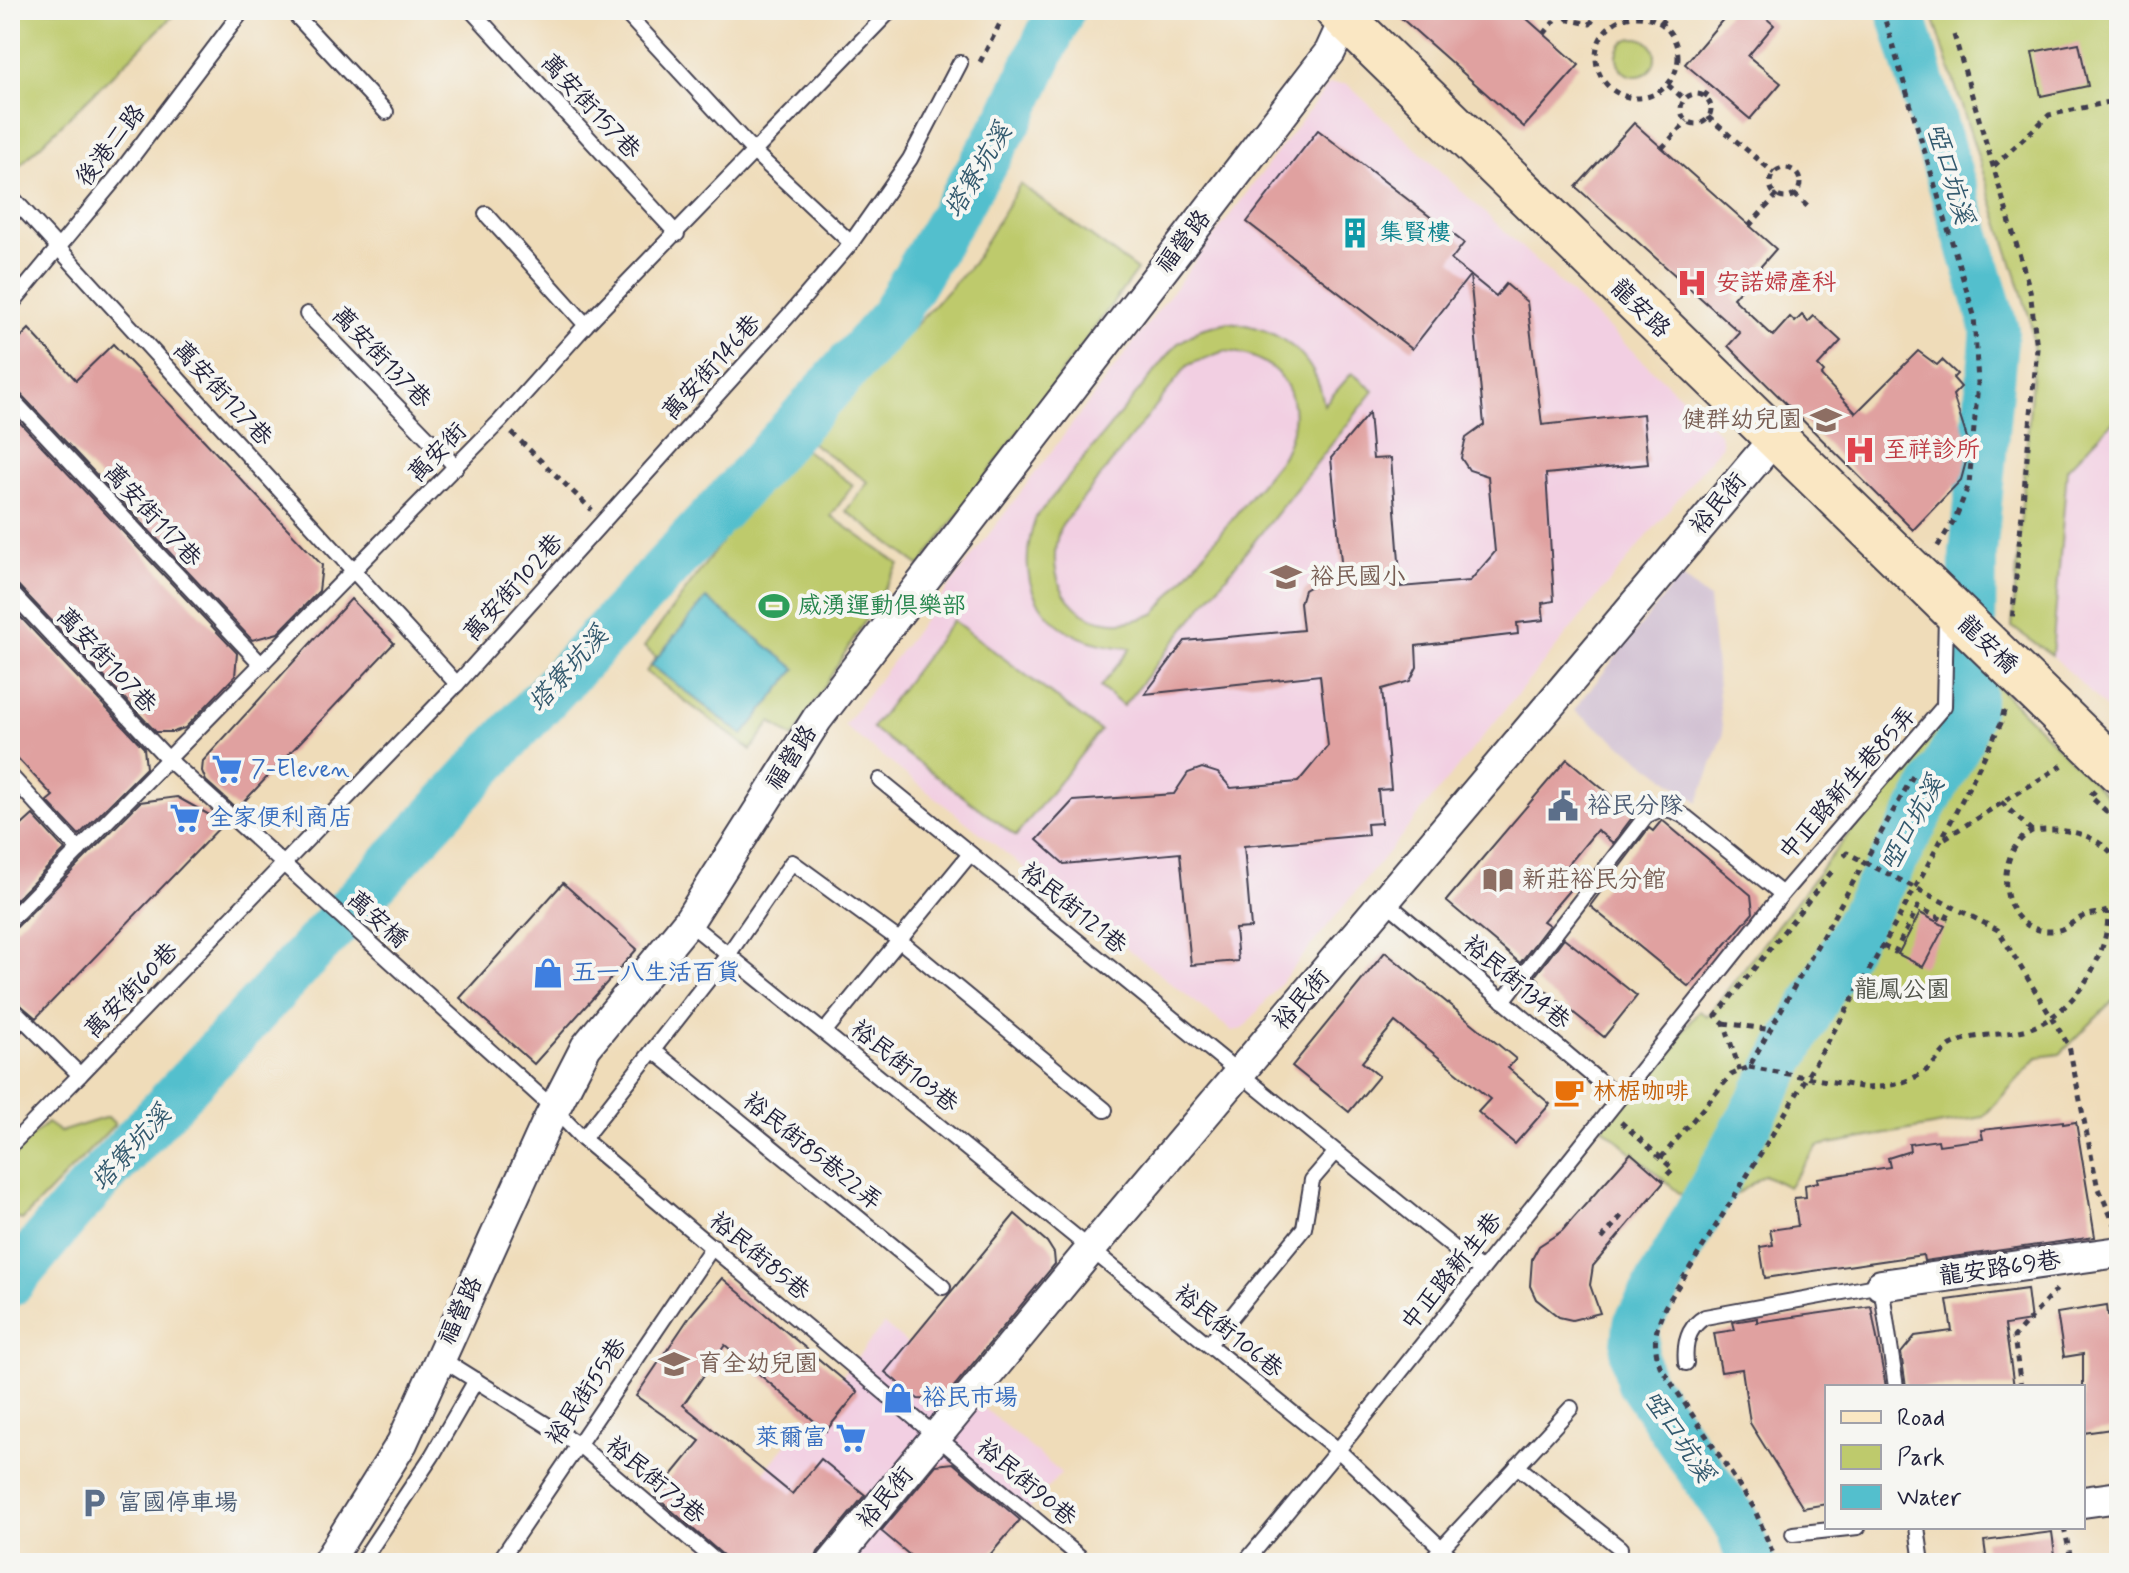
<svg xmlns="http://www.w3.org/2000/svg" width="2129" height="1573" viewBox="0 0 2129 1573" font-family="Mynerve,'LXGW WenKai TC',sans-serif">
<rect width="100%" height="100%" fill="#f6f6f2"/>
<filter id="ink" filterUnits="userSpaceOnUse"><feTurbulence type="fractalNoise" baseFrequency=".0125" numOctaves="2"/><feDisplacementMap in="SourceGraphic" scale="16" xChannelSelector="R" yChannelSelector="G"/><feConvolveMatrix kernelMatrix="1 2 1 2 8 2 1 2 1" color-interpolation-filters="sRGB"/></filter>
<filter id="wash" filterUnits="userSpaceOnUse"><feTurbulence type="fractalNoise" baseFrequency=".006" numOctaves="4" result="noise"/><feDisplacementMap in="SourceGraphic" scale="32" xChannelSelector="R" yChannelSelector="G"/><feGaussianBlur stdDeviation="1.8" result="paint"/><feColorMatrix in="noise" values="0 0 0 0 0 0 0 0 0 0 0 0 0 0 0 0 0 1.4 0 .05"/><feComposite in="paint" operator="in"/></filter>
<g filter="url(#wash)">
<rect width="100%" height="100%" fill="#efdcb9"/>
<g fill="#f2cfe2">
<path d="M1329,84h18l373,349 2,12 -479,584 -11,2 -388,-305z"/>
<path d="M2119,415v306l-67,-66 15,-186z"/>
<path d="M884,1324l177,149 -80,90h-291z"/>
</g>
<path fill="#cfbdd0" d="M1680,576l29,23 14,137 -25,66 -124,-92z"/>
<g fill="#beca6c" stroke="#707654" stroke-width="2" fill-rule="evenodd">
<path d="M10,10h169l-169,165z"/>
<path d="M1931,10h188v405l-52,54 -15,186 -40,-28 22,-273 -4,-35z"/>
<circle cx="1636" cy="57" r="19"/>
<path d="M1020,184l117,86 -217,296 -74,-55 22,-29 -59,-41 164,-178z"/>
<path d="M1228,322c50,5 88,32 96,83l28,-32 22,18 -251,315 -23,-19 31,-39c-78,-4 -123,-53 -95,-131l141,-173 24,-15zM1224,351c62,5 86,52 58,106l-126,156c-65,30 -118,-18 -96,-85l128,-163z"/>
<path d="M795,442l58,43 -22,31 68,48 -106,174 -22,-16 -20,28 -105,-78 10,-15 -12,-10z"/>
<path d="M953,620l147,111 -84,105 -144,-108z"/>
<path d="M1992,681l127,127v187l-59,59 -22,3 -55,60 -165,29 -30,41 -24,-12 -27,19 -45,10 -90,-77 97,-116 8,5 241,-310 3,22 -62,110 26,14 65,-119z"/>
<path d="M108,1117l7,7 -93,96 -12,-5v-59l37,-33 13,9z"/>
</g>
<path fill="#53bfcd" stroke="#3a7084" stroke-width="2" d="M706,598l90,71 -53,66 -92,-70z"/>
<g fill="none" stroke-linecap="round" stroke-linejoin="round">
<g stroke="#53bfcd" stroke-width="48">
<path d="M10,1283l60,-72 668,-721 153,-171 122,-206 48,-103"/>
<path d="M1751,1563l-12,-36 -99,-146 -6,-26 3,-31 322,-582 12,-36 2,-152 22,-224 -95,-320"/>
</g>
</g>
<g id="blocks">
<g fill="#e0a1a0">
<path d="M1392,10h125l62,55 -55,62z"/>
<path d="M1731,10h26l17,15 -26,31 33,27 -31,36 -65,-55z"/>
<path d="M2079,43l9,43 -47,10 -9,-44z"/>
<path d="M1634,123l142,126 -43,49 40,38 17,-19 5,5 7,-7 6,7 6,-6 27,25 -23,25 6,6 -3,4 35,37 62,-62 19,14 5,-5 15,14 -4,4 8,9 -8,8 17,52 -9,33 -48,50 -185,-184 12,-13 -164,-146z"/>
<path d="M1318,130l146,113 -13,17 19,15 -58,74 -165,-127z"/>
<path d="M1470,275l26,21 10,-12 21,18 15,123 101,-11 5,50 -102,10 8,127 -12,2 2,17 -27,3 1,11 -102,12 1,21 -7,14 -28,8 9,100 -13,1 3,33 -14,1 1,11 -124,11 7,82 -16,1 3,32 -47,4 -11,-112 -116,11 -27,-24 36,-39 101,-7 14,-21 14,-5 16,5 13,15 67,-6 30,-36 -8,-71 -175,19 40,-53 118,-11 -3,-27 4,-13 12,-7 27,-1 -12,-124 38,-45 4,46 18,-1 10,129 69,-6 25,-29 -7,-76 -19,-6 -8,-12 5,-20 18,-13z"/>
<path d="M29,329l47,51 37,-36 209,221 -3,26 -41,42 -26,7 -235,-250 -7,-3v-39z"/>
<path d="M10,412l227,241 -2,23 -50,52 -12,4h-17l-139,-148 -7,-3z"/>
<path d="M351,599l43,44 -157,166 -31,-28 -4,-10 1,-10z"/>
<path d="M10,606l134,142 2,20 -67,67 -32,-34 6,-5 -43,-46z"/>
<path d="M1567,759l67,56 -21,28 -16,-13 -38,46 13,11 -29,34 6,4 -29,38 -74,-62z"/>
<path d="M177,797l47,26 -188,195 -26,-22v-66l7,-3 123,-125z"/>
<path d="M33,815l32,35 -55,56v-70z"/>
<path d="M1662,820l89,75 2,18 -64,74 -99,-81 59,-78 4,3z"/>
<path d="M563,883l74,66 -103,115 -74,-66z"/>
<path d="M1920,913l25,13 -22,41 -25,-13z"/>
<path d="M1564,938l73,58 -33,41 -68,-54 3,-3 -4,-4z"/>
<path d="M1385,952l131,107 -8,9 42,36 -35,40 -37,-32 12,-13 -95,-77 -33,40 17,14 -30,36 -57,-46z"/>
<path d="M10,1020l12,11 -12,13z"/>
<path d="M2063,1121v3l13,-2 19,115 -171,24 -1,-6 -158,23 -5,-31 13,-2 -3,-15 28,-4 -4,-28 12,-1 -1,-12 13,-3 -1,-4 73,-11 -2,-9 22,-7 -1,-7 29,-4 1,5 44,-6 -2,-9z"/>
<path d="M1631,1153l33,29 -71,84 -3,19 10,28 -28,7 -13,-3 -23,-18 -6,-13 2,-27 7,-13 23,-15z"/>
<path d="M1015,1214l32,28 7,11 1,11 -112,136 -25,-1 -33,-27z"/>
<path d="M722,1278l136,114 -32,39 -101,-86 -42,60 109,89 29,-35 44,36 -47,57 -4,11h-82l-77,-67 45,-55 -64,-45 54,-80z"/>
<path d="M2027,1289l4,32 -26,4 9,62h-108l-5,-34 14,-17 37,-5 -5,-31z"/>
<path d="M2107,1305l1,10 11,-1v114l-36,5v-79l-19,3 -7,-44z"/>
<path d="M1871,1306l15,81h-59v117l-24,4 -53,-85 -8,-54 -21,3 -7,-39 21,-3 -2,-8 19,-3 5,-1v4z"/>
<path d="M953,1463l67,57 -37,43h-64l-38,-32 55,-66z"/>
<path d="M2052,1532l4,31h-69l-3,-22z"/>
</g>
</g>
</g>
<g filter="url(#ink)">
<use href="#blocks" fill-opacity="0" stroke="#413e4e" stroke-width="2"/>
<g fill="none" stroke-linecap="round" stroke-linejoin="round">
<g stroke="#413e4e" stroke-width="18">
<g id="lane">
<path d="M291,10l95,102"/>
<path d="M471,10l206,224"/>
<path d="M623,10l133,144 95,89"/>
<path d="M10,195l447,489"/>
<path d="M486,214l100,111"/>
<path d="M10,306l106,-128 127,-168"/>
<path d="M307,314l149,153"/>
<path d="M10,397l252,268"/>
<path d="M10,591l160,170 384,348 29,30 504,424"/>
<path d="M10,775l69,75"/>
<path d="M880,780l601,490"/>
<path d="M1386,902l233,196"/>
<path d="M10,920l490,-499 86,-96 305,-315"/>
<path d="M688,922l650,528 -91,110"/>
<path d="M1503,1001l143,-185c17,-10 25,-8 41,2l95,76"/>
<path d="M10,1006l70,69 377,-391 333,-370 61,-71 59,-84 50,-96"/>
<path d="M825,1031l145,-177"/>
<path d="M653,1050l290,237"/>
<path d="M583,1139l147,-187 62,-90 107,78 206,170"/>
<path d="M10,1146l70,-71"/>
<path d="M1209,1344l95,-116 8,-48 24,-28"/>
<path d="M440,1358l139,87 139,118"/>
<path d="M1686,1363c-2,-19 2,-36 19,-46l176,-32 15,102"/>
<path d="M1517,1466l103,82"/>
<path d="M1917,1527l5,36"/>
<path d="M1793,1534l65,-7"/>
<path d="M361,1563l71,-107 44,-76"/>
<path d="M498,1563l215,-317"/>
<path d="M1428,1563l143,-155"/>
<path d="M1457,1563l-119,-113 444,-556 162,-188 2,-92"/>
</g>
</g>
<g stroke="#413e4e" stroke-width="34">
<g id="street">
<path d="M1881,1285l238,-33"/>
<path d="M2083,1502l36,-5"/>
<path d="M327,1563l75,-120 144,-318 40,-78 102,-125 129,-203 513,-667 15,-33"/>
<path d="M832,1563l259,-314 683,-810"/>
</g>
</g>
<g stroke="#413e4e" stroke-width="46">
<path id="secondary" d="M1336,10l783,762"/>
</g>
<g stroke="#413e4e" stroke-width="5" stroke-dasharray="6 6" stroke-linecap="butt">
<path d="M1557,10l12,10 21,4 10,-14"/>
<path d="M1882,10l92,305 4,68 -9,101 -13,33 -20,32"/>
<circle cx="1637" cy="57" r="41"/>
<path d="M1660,24l12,-14"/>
<path d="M1544,34l16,-20"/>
<path d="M1954,35l76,255 7,58 -25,274"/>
<path d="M980,62l27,-52"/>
<path d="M1668,85l16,14"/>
<circle cx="1696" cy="109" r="15"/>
<path d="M1704,97l8,-11"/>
<path d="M1708,117l66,56"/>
<path d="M1662,148l25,-27"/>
<path d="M1994,166l55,-51 70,-15"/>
<circle cx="1785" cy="183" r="15"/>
<path d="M1794,194l15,14"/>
<path d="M1749,226l28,-31"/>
<path d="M512,433l80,77"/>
<path d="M2095,791l-5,5 16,15 6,-6"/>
<path d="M2001,802l31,29"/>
<path d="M1945,838l118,-73"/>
<path d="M1844,856l3,-3 151,77 71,116 28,138 17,40"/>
<path d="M2119,862c-20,-29 -54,-35 -87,-31 -41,22 -34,103 20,100 14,0 20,-11 33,-15 13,-4 23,-2 34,-12"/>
<path d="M1883,946l12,6 23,-45 27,14 7,-14"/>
<path d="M1724,1023l48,7"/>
<path d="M1749,1067l118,21c21,-1 47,-6 63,-21 7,-6 13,-17 21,-22 22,-12 49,-9 73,-15 47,-12 85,-72 84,-118"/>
<path d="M1740,1071l-16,-48 -8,-7 117,-146"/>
<path d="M1621,1122l52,47 -11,11"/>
<path d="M1661,1158l70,-83 18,-8 164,-291"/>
<path d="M1602,1239l20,-24"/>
<path d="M2021,1387l-7,-50 43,-48"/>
<path d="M2064,1527l8,36"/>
<path d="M1777,1563l-23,-55 -94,-142c-8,-23 -5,-36 5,-59 120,-190 236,-381 336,-584l4,-16"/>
</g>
<use href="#lane" stroke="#fff" stroke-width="14"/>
<use href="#street" stroke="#fff" stroke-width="30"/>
<use href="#secondary" stroke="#fae7c3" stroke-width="42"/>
</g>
</g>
<defs>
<g id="building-bare" transform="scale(2.4)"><path d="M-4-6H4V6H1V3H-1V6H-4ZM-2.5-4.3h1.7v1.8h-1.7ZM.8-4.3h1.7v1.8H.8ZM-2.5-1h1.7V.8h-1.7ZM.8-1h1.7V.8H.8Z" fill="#0f9aa8" stroke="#f6f6f2" stroke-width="2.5" paint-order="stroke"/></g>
<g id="hospital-bare" transform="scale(2.4)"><path d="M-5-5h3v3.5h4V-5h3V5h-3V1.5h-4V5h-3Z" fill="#e0444e" stroke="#f6f6f2" stroke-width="2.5" paint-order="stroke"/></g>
<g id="school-bare" transform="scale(2.4)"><path d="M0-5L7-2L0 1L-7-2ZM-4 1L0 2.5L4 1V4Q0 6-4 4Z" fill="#8d6e63" stroke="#f6f6f2" stroke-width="2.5" paint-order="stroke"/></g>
<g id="stadium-bare" transform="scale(2.4)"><path d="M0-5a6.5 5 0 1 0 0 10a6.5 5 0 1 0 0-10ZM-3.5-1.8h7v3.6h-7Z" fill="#2e9e5b" stroke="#f6f6f2" stroke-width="2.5" paint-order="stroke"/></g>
<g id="supermarket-bare" transform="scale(2.4)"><path d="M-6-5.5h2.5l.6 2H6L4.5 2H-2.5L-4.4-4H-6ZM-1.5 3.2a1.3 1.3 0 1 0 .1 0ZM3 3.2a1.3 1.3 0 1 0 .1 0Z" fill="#3f7fe0" stroke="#f6f6f2" stroke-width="2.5" paint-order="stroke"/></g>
<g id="civic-bare" transform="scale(2.4)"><path d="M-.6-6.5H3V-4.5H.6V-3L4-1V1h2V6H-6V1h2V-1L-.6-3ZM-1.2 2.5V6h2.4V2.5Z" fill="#5c6f8a" stroke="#f6f6f2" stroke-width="2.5" paint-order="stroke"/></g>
<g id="library-bare" transform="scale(2.4)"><path d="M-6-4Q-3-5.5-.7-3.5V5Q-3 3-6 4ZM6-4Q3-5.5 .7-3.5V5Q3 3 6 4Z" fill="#8d6e63" stroke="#f6f6f2" stroke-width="2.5" paint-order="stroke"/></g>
<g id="shop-bare" transform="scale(2.4)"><path d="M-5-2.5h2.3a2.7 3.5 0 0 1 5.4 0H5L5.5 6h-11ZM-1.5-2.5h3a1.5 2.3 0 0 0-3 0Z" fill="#3f7fe0" stroke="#f6f6f2" stroke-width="2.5" paint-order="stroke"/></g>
<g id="cafe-bare" transform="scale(2.4)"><path d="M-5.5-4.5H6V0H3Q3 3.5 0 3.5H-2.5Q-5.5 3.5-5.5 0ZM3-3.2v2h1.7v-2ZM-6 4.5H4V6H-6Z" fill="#e8710a" stroke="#f6f6f2" stroke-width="2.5" paint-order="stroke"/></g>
<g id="parking-bare" transform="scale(2.4)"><path d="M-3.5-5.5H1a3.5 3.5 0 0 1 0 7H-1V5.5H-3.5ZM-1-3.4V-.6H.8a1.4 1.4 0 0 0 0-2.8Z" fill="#5c6f8a" stroke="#f6f6f2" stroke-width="2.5" paint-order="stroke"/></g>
</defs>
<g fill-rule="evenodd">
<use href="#building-bare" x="1355" y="233"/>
<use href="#hospital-bare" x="1692" y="283"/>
<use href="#school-bare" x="1826" y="420"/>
<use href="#hospital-bare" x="1860" y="450"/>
<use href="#school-bare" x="1286" y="577"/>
<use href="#stadium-bare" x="774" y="606"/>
<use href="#supermarket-bare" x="227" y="769"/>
<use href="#civic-bare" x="1563" y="806"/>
<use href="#supermarket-bare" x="185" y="818"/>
<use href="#library-bare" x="1498" y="880"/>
<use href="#shop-bare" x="548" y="973"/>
<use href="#cafe-bare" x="1569" y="1092"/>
<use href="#school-bare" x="674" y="1364"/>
<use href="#shop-bare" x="898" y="1398"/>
<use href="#supermarket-bare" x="851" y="1438"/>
<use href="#parking-bare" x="94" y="1503"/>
</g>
<g text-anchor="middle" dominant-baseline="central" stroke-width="8" stroke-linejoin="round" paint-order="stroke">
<g font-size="24" fill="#22223b" stroke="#f6f6f2">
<text transform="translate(590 107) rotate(47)">萬安街157巷</text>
<text transform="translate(111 146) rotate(-52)">後港二路</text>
<text transform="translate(1184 242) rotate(-52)">福營路</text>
<text transform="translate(1640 309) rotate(44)">龍安路</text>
<text transform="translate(381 358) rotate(46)">萬安街137巷</text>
<text transform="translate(712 368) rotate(-48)">萬安街146巷</text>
<text transform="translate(222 394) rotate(47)">萬安街127巷</text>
<text transform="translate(438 453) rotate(-46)">萬安街</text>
<text transform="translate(1719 504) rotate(-50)">裕民街</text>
<text transform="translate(152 516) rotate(47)">萬安街117巷</text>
<text transform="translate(514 588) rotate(-48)">萬安街102巷</text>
<text transform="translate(1987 645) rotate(43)">龍安橋</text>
<text transform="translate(106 661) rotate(47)">萬安街107巷</text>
<text transform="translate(792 758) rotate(-57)">福營路</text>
<text transform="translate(1848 784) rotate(-49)">中正路新生巷85弄</text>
<text transform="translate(1073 909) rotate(39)">裕民街121巷</text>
<text transform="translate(377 920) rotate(42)">萬安橋</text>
<text transform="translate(1516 983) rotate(40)">裕民街134巷</text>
<text transform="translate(132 991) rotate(-46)">萬安街60巷</text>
<text transform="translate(1302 1000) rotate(-49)">裕民街</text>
<text transform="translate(904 1067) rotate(39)">裕民街103巷</text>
<text transform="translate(812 1152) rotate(39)">裕民街85巷22弄</text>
<text transform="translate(759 1257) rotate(40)">裕民街85巷</text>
<text transform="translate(2000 1269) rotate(-8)">龍安路69巷</text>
<text transform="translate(1452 1272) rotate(-51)">中正路新生巷</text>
<text transform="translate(461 1311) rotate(-65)">福營路</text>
<text transform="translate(1228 1332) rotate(39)">裕民街106巷</text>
<text transform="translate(587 1392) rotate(-56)">裕民街55巷</text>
<text transform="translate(655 1481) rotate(40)">裕民街73巷</text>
<text transform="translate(1026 1483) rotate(40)">裕民街90巷</text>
<text transform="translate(886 1498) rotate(-50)">裕民街</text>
</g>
<g font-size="24" fill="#0d838f" stroke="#f6f6f2" text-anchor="start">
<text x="1379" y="233">集賢樓</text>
</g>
<g font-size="24" fill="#be3a42" stroke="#f6f6f2" text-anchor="start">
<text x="1716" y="283">安諾婦産科</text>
<text x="1884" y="450">至祥診所</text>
</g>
<g font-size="24" fill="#785e54" stroke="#f6f6f2" text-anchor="start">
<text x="1802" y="420" text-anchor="end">健群幼兒園</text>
<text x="1310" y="577">裕民國小</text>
<text x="1522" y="880">新莊裕民分館</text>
<text x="698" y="1364">育全幼兒園</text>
</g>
<g font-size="24" fill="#27864d" stroke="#f6f6f2" text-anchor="start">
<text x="798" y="606">威湧運動俱樂部</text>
</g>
<g font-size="24" fill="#366cbe" stroke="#f6f6f2" text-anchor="start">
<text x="251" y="769">7-Eleven</text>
<text x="209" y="818">全家便利商店</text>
<text x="572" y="973">五一八生活百貨</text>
<text x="922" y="1398">裕民市場</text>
<text x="827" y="1438" text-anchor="end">萊爾富</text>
</g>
<g font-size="24" fill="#4e5e75" stroke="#f6f6f2" text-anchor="start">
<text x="1587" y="806">裕民分隊</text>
<text x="118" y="1503">富國停車場</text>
</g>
<g font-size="24" fill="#51544a" stroke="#f6f6f2">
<text x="1902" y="990">龍鳳公園</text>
</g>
<g font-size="24" fill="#c56008" stroke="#f6f6f2" text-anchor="start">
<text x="1593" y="1092">林椐咖啡</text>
</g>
<g font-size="26" font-style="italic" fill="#33596e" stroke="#f6f6f2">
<text transform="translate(979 171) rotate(-59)">塔寮坑溪</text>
<text transform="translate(1949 174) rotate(73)">啞口坑溪</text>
<text transform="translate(569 670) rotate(-48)">塔寮坑溪</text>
<text transform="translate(1913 824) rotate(-61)">啞口坑溪</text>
<text transform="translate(132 1149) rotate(-48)">塔寮坑溪</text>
<text transform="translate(1678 1437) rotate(56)">啞口坑溪</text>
</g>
</g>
<rect width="2129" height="1573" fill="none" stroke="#f6f6f2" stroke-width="40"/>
<rect x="1825" y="1385" width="260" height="144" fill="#f6f6f2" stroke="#a1a1a9" stroke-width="2"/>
<rect x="1841" y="1411" width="40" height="12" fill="#fae7c3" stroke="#a1a1a9" stroke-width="2"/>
<text x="1897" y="1425" font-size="24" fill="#22223b">Road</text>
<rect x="1841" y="1445" width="40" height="24" fill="#beca6c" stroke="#a1a1a9" stroke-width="2"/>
<text x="1897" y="1465" font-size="24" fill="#22223b">Park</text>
<rect x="1841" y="1485" width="40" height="24" fill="#53bfcd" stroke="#a1a1a9" stroke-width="2"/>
<text x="1897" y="1505" font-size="24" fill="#22223b">Water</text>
</svg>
